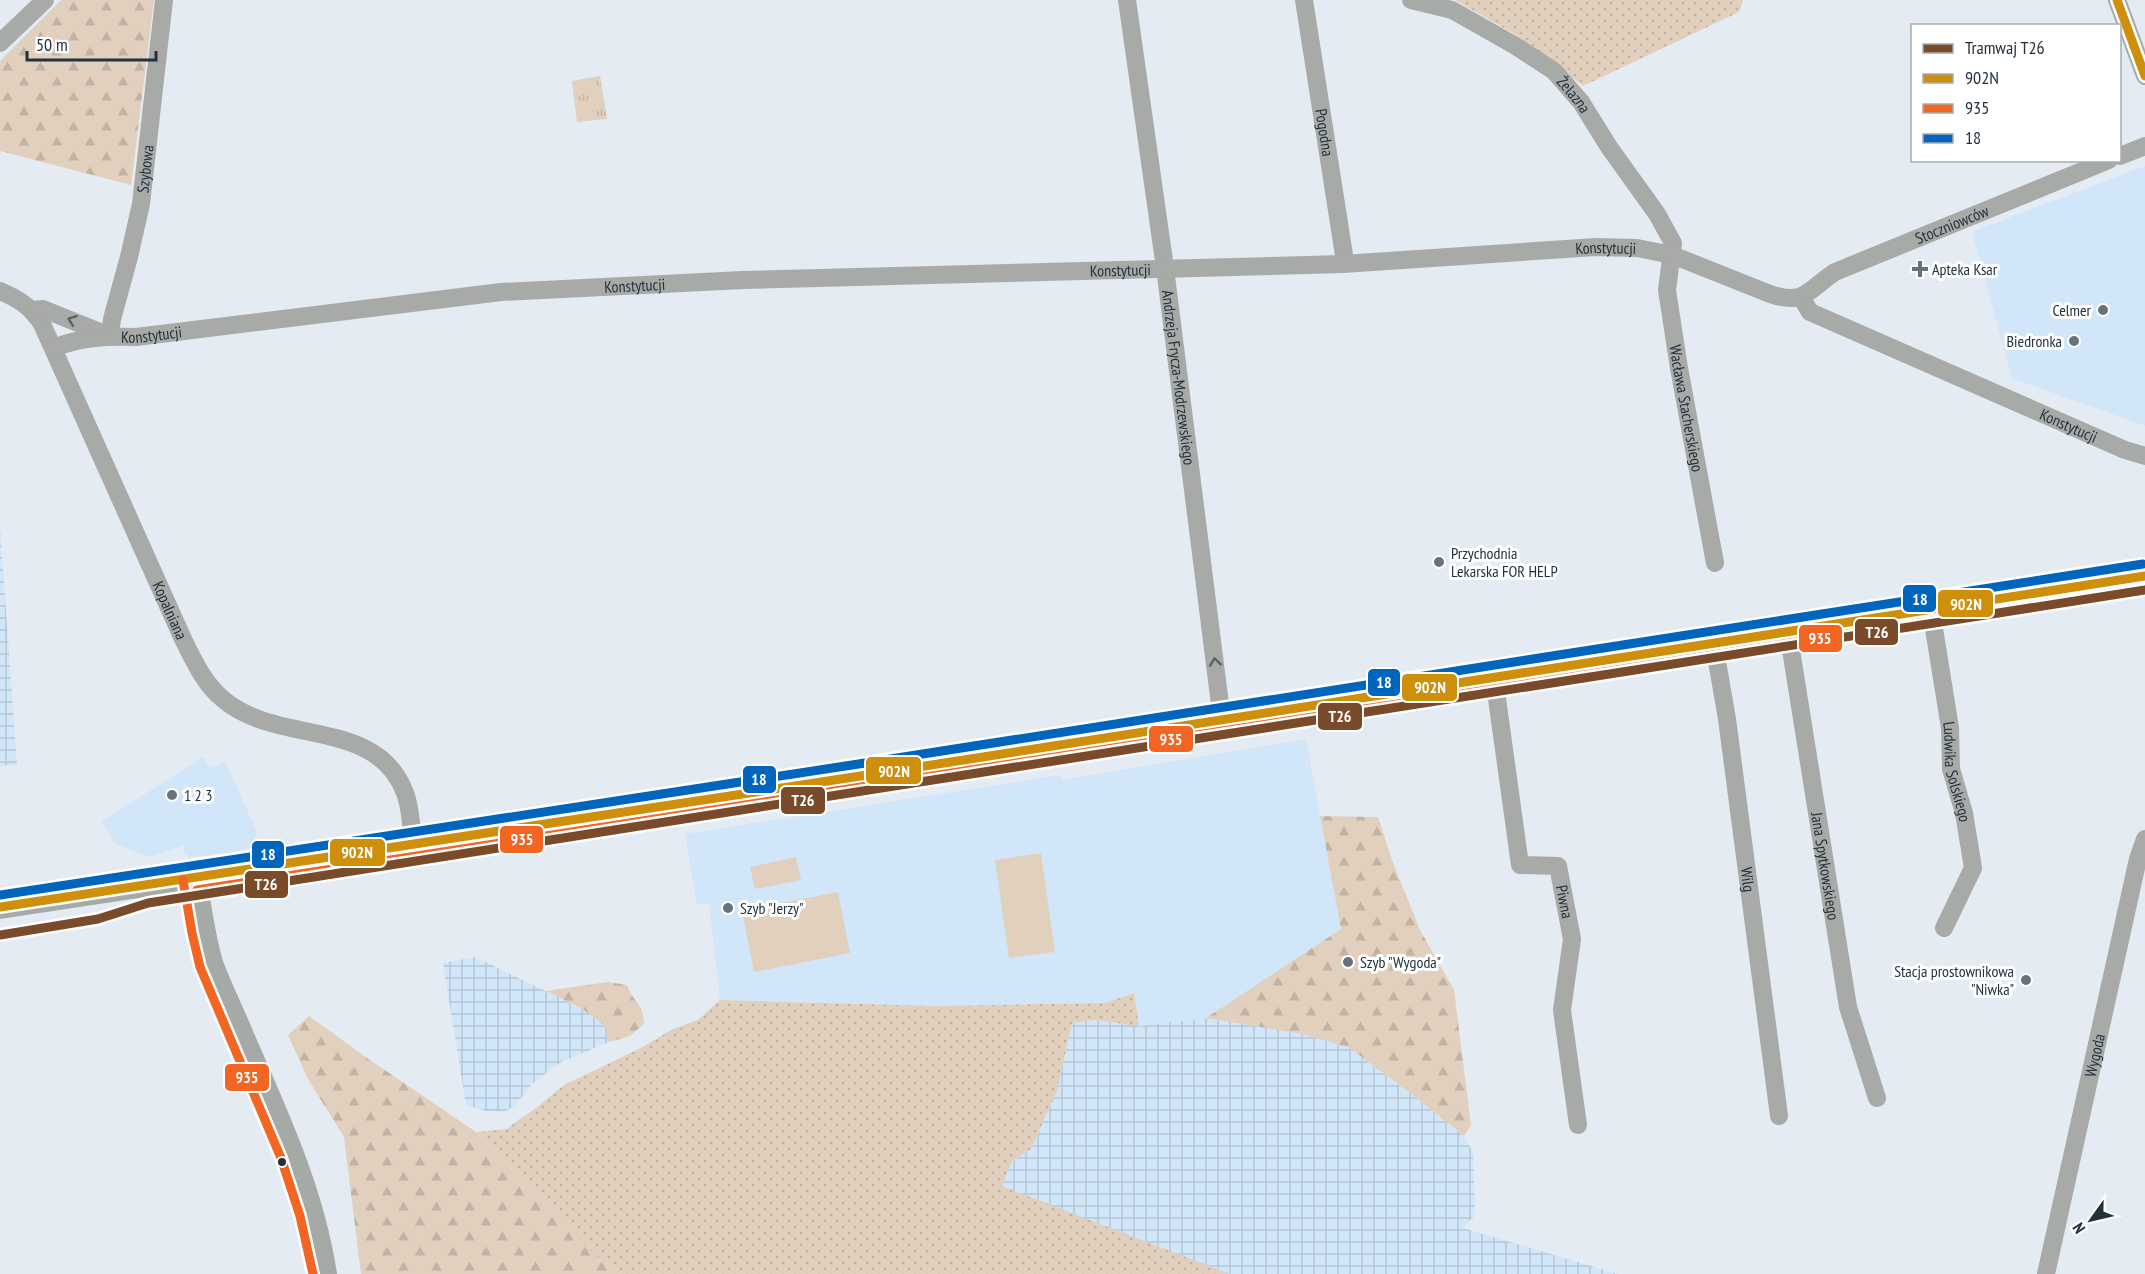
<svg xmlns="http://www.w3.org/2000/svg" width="2145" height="1274" viewBox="0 0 2145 1274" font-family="'PT Sans Narrow',sans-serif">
<defs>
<pattern id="industrial-grid" width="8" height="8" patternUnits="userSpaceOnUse" patternTransform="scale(1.5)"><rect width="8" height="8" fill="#d1e6f9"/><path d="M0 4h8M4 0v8" fill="none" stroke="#b3c6d6"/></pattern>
<pattern id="grass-dots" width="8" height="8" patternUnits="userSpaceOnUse" patternTransform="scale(1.5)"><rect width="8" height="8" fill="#e2d0be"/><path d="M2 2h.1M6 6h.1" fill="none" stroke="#c2b3a4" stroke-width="1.8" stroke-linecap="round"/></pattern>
<pattern id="forest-firs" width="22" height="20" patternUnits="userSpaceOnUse" patternTransform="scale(1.5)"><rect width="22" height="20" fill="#e2d0be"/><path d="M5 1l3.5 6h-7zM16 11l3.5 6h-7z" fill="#c2b3a4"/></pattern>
<pattern id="park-tufts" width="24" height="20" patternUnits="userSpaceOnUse" patternTransform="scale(1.5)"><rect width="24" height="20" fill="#e2d0be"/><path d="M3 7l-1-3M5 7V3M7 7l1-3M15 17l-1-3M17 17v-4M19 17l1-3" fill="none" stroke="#c2b3a4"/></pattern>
</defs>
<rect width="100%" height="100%" fill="#e4ebf2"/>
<g fill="#d1e6f9">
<path d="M2145,166v260l-133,-48 -40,-146z"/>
<path d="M1306,739l35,190 -135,89 -67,8 -5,-33 -29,10 -169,3 -216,-6 -11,-97 -12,2 -12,-71 376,-59 2,5z"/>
<path d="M203,757l7,11 15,-7 32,71 -5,16 -23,5 -40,4 -5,-4v-8l-35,12 -33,-13 -15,-22z"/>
</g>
<g fill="url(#industrial-grid)">
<path d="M0,527l17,238 -17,1z"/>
<path d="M475,957l106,51 23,17 5,17 -48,20 -30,23 -17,22 -9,4h-19l-20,-6 -23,-142z"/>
<path d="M1206,1018l96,16 48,14 64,48 50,40 9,16 2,63 -12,13 155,46h-388l-229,-87 11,-26 19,-12 26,-58 15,-68 22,-3 45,6z"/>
</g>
<g fill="url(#grass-dots)">
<path d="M1455,0h288l-4,12 -156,74 -67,-51z"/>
<path d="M2145,558v8l-64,9 -4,-7z"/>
<path d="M1134,993l5,33 -45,-6 -22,3 -15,68 -26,58 -19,12 -10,25 228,88h-610l-19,-13 -125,-129 30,-3 30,-21 28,-23 77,-37 32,-19 25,-9 22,-20 216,6 169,-3z"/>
</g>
<g fill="url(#forest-firs)">
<path d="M61,0h93l-23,185 -131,-34v-90z"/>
<path d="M1320,816l58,1 14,43 28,70 34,60 17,135 -7,11 -50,-40 -64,-48 -48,-14 -96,-16 135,-89z"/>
<path d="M608,982l19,3c7,19 16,17 17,39l-14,12 -21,6 -5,-17 -23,-17 -35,-17z"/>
<path d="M309,1016l58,42 109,74 125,129 19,13h-259l-17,-137 -36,-58 -20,-44z"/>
</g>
<path fill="url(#park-tufts)" d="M600,76l7,43 -30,3 -5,-41z"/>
<g fill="#e2d0be">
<path d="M1041,853l14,99 -46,6 -14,-98z"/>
<path d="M796,857l5,23 -46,9 -5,-22z"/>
<path d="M838,892l12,61 -96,19 -12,-61z"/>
</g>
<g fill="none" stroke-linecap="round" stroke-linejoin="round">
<g stroke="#a8aaa7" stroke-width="18">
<path id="s1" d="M1127,0l38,268 57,452"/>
<path id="s2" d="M1304,0l40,255 -1,9"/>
<path id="s3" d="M1411,0l41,10 62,35 40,26 27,31 28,45 48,67 16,29 -6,47 12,78 36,195"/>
<path d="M2117,0l28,76"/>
<path d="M0,43l45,-43"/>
<path d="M2120,156l25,-10"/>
<path id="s4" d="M0,291c19,8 31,16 42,33l141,315c11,22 21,45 41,61 55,46 153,17 181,93 6,15 6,33 8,50"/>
<path id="s5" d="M1801,297l9,15 315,138 20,6"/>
<path d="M33,310l10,-1 67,27"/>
<path id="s6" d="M110,336l2,-17 17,-62 12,-53 23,-204"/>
<path id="s7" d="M54,348c26,-11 54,-12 82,-11l365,-45 242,-12 600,-16 253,-17 41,1 35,7 98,39c35,12 39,-5 65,-22l274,-112"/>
<path id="s8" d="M1931,610l19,118 1,41 13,44 9,55 -29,60"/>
<path id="s9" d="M1788,631l60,376 29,91"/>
<path id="s10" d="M1714,644l13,75 52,397"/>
<path id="s11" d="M1494,677l26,188 38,1 14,73 -10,71 16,115"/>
<path id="s12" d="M2046,1274l92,-415 7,-20"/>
</g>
<g stroke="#a6aaa7" stroke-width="24">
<path d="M195,878c4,28 8,57 16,85 9,25 22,50 32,75 34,78 69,152 82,236"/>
<path d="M0,907l867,-132 1278,-199"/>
</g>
<g stroke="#fff" stroke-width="14">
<g id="bus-1">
<path d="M2117,0l28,76"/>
<path d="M0,907l867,-132 1278,-199"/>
</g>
</g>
<g stroke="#fff" stroke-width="14">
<g id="bus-2">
<path d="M183,880l9,53 8,34 81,191 19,58 13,58"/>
<path d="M197,890l1948,-302"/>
</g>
</g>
<g stroke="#fff" stroke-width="14">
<path id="bus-3" d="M0,895l865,-132 1278,-199"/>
</g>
<use href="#bus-1" stroke="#cd8f0c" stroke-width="9"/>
<use href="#bus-2" stroke="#f26522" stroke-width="9"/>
<use href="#bus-3" stroke="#0065bd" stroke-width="9"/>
<g stroke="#fff" stroke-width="14">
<path id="tram-1" d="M0,935l98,-16 50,-16 1997,-313"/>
</g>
<use href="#tram-1" stroke="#7a4b2a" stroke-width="9"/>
</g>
<defs><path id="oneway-chevron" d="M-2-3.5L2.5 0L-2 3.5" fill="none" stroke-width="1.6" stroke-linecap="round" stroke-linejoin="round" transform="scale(1.5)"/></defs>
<g stroke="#586167">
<use href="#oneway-chevron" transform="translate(72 320) rotate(-159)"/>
<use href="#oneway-chevron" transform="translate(1215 662) rotate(-97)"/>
</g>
<g fill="#67727c" stroke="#fff" stroke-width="2">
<path d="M1917 260h6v6h6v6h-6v6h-6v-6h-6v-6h6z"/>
<circle cx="2103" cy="310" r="6"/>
<circle cx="2074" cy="341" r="6"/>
<circle cx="1439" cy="562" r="6"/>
<circle cx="172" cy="795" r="6"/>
<circle cx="728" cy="908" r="6"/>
<circle cx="1348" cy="962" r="6"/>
<circle cx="2026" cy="980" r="6"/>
</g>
<circle fill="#23313d" stroke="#fff" stroke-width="2" cx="282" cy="1162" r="5"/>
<g text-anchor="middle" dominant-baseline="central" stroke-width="6" stroke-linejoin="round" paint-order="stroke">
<g font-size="16" fill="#23313d" stroke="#fff">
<text stroke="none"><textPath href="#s3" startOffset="192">Żelazna</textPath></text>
<text stroke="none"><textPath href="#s2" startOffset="134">Pogodna</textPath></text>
<text stroke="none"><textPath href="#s6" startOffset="171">Szybowa</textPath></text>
<text stroke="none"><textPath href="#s7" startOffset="1929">Stoczniowców</textPath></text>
<text stroke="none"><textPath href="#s7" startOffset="1557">Konstytucji</textPath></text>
<text stroke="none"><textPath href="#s7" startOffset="1071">Konstytucji</textPath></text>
<text stroke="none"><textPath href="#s7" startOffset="585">Konstytucji</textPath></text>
<text stroke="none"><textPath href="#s7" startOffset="99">Konstytucji</textPath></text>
<text stroke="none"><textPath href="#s1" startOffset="381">Andrzeja Frycza-Modrzewskiego</textPath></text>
<text stroke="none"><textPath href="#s3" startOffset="538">Wacława Stacherskiego</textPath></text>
<text stroke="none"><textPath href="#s5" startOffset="300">Konstytucji</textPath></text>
<text stroke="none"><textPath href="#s4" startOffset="368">Kopalniana</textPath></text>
<text stroke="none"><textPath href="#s8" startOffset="164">Ludwika Solskiego</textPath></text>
<text stroke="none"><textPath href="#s9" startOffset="238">Jana Spytkowskiego</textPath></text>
<text stroke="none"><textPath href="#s10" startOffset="238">Wilg</textPath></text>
<text stroke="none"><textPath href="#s11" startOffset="264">Piwna</textPath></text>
<text stroke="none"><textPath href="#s12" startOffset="224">Wygoda</textPath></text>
</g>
<g font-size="16" fill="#23313d" stroke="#fff" text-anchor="start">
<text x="1932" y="269">Apteka Ksar</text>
<text x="2091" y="310" text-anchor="end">Celmer</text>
<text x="2062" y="341" text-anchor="end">Biedronka</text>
<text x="1451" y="553">Przychodnia<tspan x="1451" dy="18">Lekarska FOR HELP</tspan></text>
<text x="184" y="795">1 2 3</text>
<text x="740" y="908">Szyb "Jerzy"</text>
<text x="1360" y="962">Szyb "Wygoda"</text>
<text x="2014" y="971" text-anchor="end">Stacja prostownikowa<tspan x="2014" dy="18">"Niwka"</tspan></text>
</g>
</g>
<g stroke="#fff" stroke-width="2">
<rect x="1902" y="584" width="35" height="29" rx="6" fill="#0065bd"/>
<rect x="1937" y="589" width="57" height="29" rx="6" fill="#cd8f0c"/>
<rect x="1854" y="618" width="45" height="28" rx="6" fill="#7a4b2a"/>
<rect x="1798" y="624" width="45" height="29" rx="6" fill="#f26522"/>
<rect x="1367" y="668" width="34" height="29" rx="6" fill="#0065bd"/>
<rect x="1401" y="673" width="57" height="29" rx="6" fill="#cd8f0c"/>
<rect x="1317" y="702" width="46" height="29" rx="6" fill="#7a4b2a"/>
<rect x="1148" y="725" width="46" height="28" rx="6" fill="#f26522"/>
<rect x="865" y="756" width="57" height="29" rx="6" fill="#cd8f0c"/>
<rect x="742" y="765" width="35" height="29" rx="6" fill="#0065bd"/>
<rect x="780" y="786" width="46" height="29" rx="6" fill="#7a4b2a"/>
<rect x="499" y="825" width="45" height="29" rx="6" fill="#f26522"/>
<rect x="329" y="838" width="57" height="29" rx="6" fill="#cd8f0c"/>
<rect x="251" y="840" width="34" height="29" rx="6" fill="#0065bd"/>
<rect x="244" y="870" width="45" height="29" rx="6" fill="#7a4b2a"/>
<rect x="224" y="1063" width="46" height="29" rx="6" fill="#f26522"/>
</g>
<g font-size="16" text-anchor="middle" font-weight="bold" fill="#fff">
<text x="1920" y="605">18</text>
<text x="1966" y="610">902N</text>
<text x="1877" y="638">T26</text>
<text x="1820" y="644">935</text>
<text x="1384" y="688">18</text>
<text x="1430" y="693">902N</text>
<text x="1340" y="722">T26</text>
<text x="1171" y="745">935</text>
<text x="894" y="777">902N</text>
<text x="759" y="785">18</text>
<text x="803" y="806">T26</text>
<text x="522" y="845">935</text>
<text x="357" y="858">902N</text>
<text x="268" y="860">18</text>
<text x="266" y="890">T26</text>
<text x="247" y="1083">935</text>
</g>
<rect x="1911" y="24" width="210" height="138" fill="#ffffff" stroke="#a7adb1" stroke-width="1.5"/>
<rect x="1923" y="44" width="30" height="9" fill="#7a4b2a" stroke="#a7adb1" stroke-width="1.5"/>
<text x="1965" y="54" font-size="18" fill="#23313d">Tramwaj T26</text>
<rect x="1923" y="74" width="30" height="9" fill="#cd8f0c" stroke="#a7adb1" stroke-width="1.5"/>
<text x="1965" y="84" font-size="18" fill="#23313d">902N</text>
<rect x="1923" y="104" width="30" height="9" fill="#f26522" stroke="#a7adb1" stroke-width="1.5"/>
<text x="1965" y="114" font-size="18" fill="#23313d">935</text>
<rect x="1923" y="134" width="30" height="9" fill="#0065bd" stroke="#a7adb1" stroke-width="1.5"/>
<text x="1965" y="144" font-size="18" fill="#23313d">18</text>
<g transform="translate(2091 1220) rotate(236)" stroke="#ffffff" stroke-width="4.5" paint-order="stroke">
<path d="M0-4.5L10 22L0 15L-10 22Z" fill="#23313d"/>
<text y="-9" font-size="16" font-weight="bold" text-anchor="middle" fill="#23313d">N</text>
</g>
<path d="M27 51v9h129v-9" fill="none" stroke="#23313d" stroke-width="3"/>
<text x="36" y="51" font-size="18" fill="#23313d" stroke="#ffffff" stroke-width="4.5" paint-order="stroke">50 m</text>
</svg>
